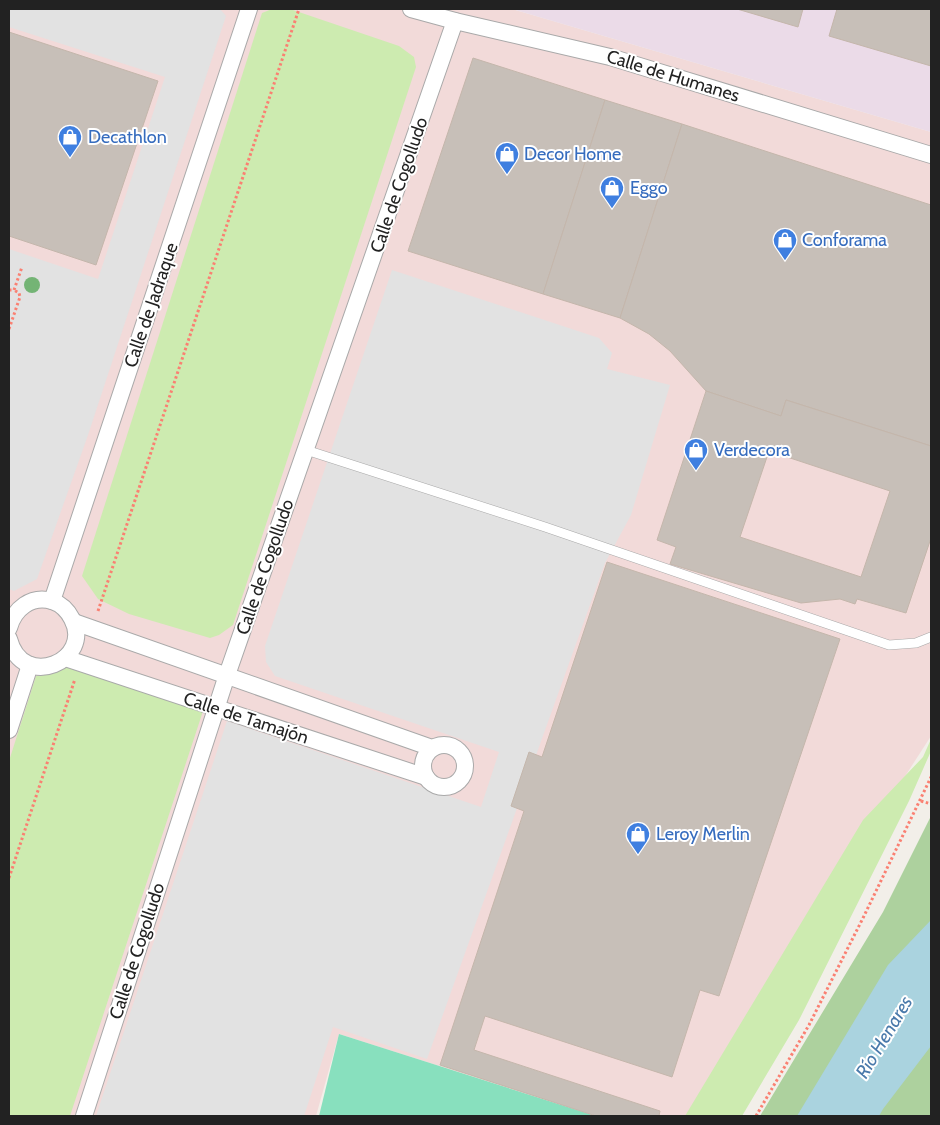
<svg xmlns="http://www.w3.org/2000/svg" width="940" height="1125" viewBox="0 0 940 1125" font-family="Cabin,sans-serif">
<rect width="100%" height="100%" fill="#f2efe9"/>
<path fill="#f2dad9" d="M9,9h503l419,123v604l-245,380h-90l-257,-82 -23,82h-307z"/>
<path fill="#ebdbe8" d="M512,9h419v123z"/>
<g fill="#cdebb0">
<path d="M272,9h18l109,37 15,11 2,10 -183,558 -14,10 -9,3 -81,-24 -31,-15 -16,-23 180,-563z"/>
<path d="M70,665l133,46 -133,405h-61v-355l27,-85 16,-2z"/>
<path d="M931,739v12l-22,50 -110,219 -57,96h-57l178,-296 60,-63z"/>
</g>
<path fill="#add19e" d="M931,816v300h-171l123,-204z"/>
<path fill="#88e0be" d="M339,1034l257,82h-277z"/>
<g fill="#e2e2e2">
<path d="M9,9h211l6,7 -138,419 -51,144 -23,12 -5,-2v-340l89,30 67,-202 -156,-50z"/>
<path d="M392,270l207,68 13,15 -5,16 63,16 -39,130 -26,48 -178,496 -94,-32 -29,89h-208l131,-395 254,86 18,-55 -224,-76 -9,-14 -1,-16z"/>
</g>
<path fill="#aad3df" d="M931,920v126l-48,63 -4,7h-82l91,-151z"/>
<g fill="#c7bfb8" stroke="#c4b6ab" fill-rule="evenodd">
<path d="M737,9h66l-5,18z"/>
<path d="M837,9h94v57l-102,-30z"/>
<path d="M9,32l149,49 -62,184 -87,-29z"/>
<path d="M473,58l132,42 -62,194 -135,-43z"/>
<path d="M605,100l77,24 -62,194 -77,-24z"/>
<path d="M682,124l249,81v241l-145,-46 -5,16 -75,-25 -36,-40 -21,-17 -29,-16z"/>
<path d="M706,391l75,25 5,-16 145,46v92l-25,75 -49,-14 -2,5 -15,-5 -39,4 -131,-39 6,-17 -19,-7zM769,451l121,40 -29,86 -121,-40z"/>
<path d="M607,562l233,77 -121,357 -19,-6 -28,87 -187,-61 -11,34 186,61 -1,5h-63l-156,-51 84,-254 -13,-5 18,-54 13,5z"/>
</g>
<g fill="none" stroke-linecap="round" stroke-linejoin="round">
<g stroke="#a9a9a9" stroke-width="10">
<path id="lane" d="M306,450l239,77 344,118 27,-2 15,-6"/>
</g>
<g stroke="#a9a9a9" stroke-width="18">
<g id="street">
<path d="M411,9l44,12 155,36 321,98"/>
<path d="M52,601l197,-592"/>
<path d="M74,622l358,126"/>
<path d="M9,628c5,-19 22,-33 43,-27 9,3 16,10 20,18 22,41 -49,73 -63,20"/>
<path d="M65,658l361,119"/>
<path d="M9,730l21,-65"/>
<circle cx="444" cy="766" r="21"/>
<path d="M84,1116l143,-441 228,-654"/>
</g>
</g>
<g stroke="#fa8072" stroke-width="3" stroke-dasharray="2.5 2.5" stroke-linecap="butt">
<path d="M9,290h5"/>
<path d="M14,290l8,-23"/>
<path d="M9,329l11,-32 -1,-4 -5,-3"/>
<path d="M98,611l201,-602"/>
<path d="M921,801l10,3"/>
<path d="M9,878l66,-199"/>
<path d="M756,1116l53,-91 55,-109 67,-139"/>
</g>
<use href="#lane" stroke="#fff" stroke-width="9"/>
<use href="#street" stroke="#fff" stroke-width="16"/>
</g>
<circle fill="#74b475" cx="32" cy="285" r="8"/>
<defs>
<g id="shop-pin" transform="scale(1.25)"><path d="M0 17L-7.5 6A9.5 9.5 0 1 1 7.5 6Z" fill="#3f7fe0" stroke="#fff"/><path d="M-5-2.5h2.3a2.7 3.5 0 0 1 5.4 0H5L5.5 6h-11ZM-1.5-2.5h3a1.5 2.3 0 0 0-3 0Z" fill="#fff"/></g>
</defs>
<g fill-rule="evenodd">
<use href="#shop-pin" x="70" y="137"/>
<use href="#shop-pin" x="507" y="154"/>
<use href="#shop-pin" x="612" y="188"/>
<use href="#shop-pin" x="785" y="240"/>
<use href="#shop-pin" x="696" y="450"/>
<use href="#shop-pin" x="638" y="834"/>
</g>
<g text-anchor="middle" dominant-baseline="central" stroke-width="4" stroke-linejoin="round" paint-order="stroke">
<g font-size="18" fill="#222" stroke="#fff">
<text transform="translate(673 76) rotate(17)">Calle de Humanes</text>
<text transform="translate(399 185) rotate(-71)">Calle de Cogolludo</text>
<text transform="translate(151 305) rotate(-71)">Calle de Jadraque</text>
<text transform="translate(265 567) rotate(-71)">Calle de Cogolludo</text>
<text transform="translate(246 718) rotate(18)">Calle de Tamajón</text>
<text transform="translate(137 951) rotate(-72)">Calle de Cogolludo</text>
</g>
<g font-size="18" fill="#366cbe" stroke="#fff" text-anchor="start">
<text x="88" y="137">Decathlon</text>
<text x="524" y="154">Decor Home</text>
<text x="630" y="188">Eggo</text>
<text x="802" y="240">Conforama</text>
<text x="714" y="450">Verdecora</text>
<text x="656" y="834">Leroy Merlin</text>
</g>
<g font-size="19" font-style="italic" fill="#4a7aab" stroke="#fff">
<text transform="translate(884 1037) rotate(-59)">Río Henares</text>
</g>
</g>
<rect width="940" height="1125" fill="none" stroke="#222222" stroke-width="20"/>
</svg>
